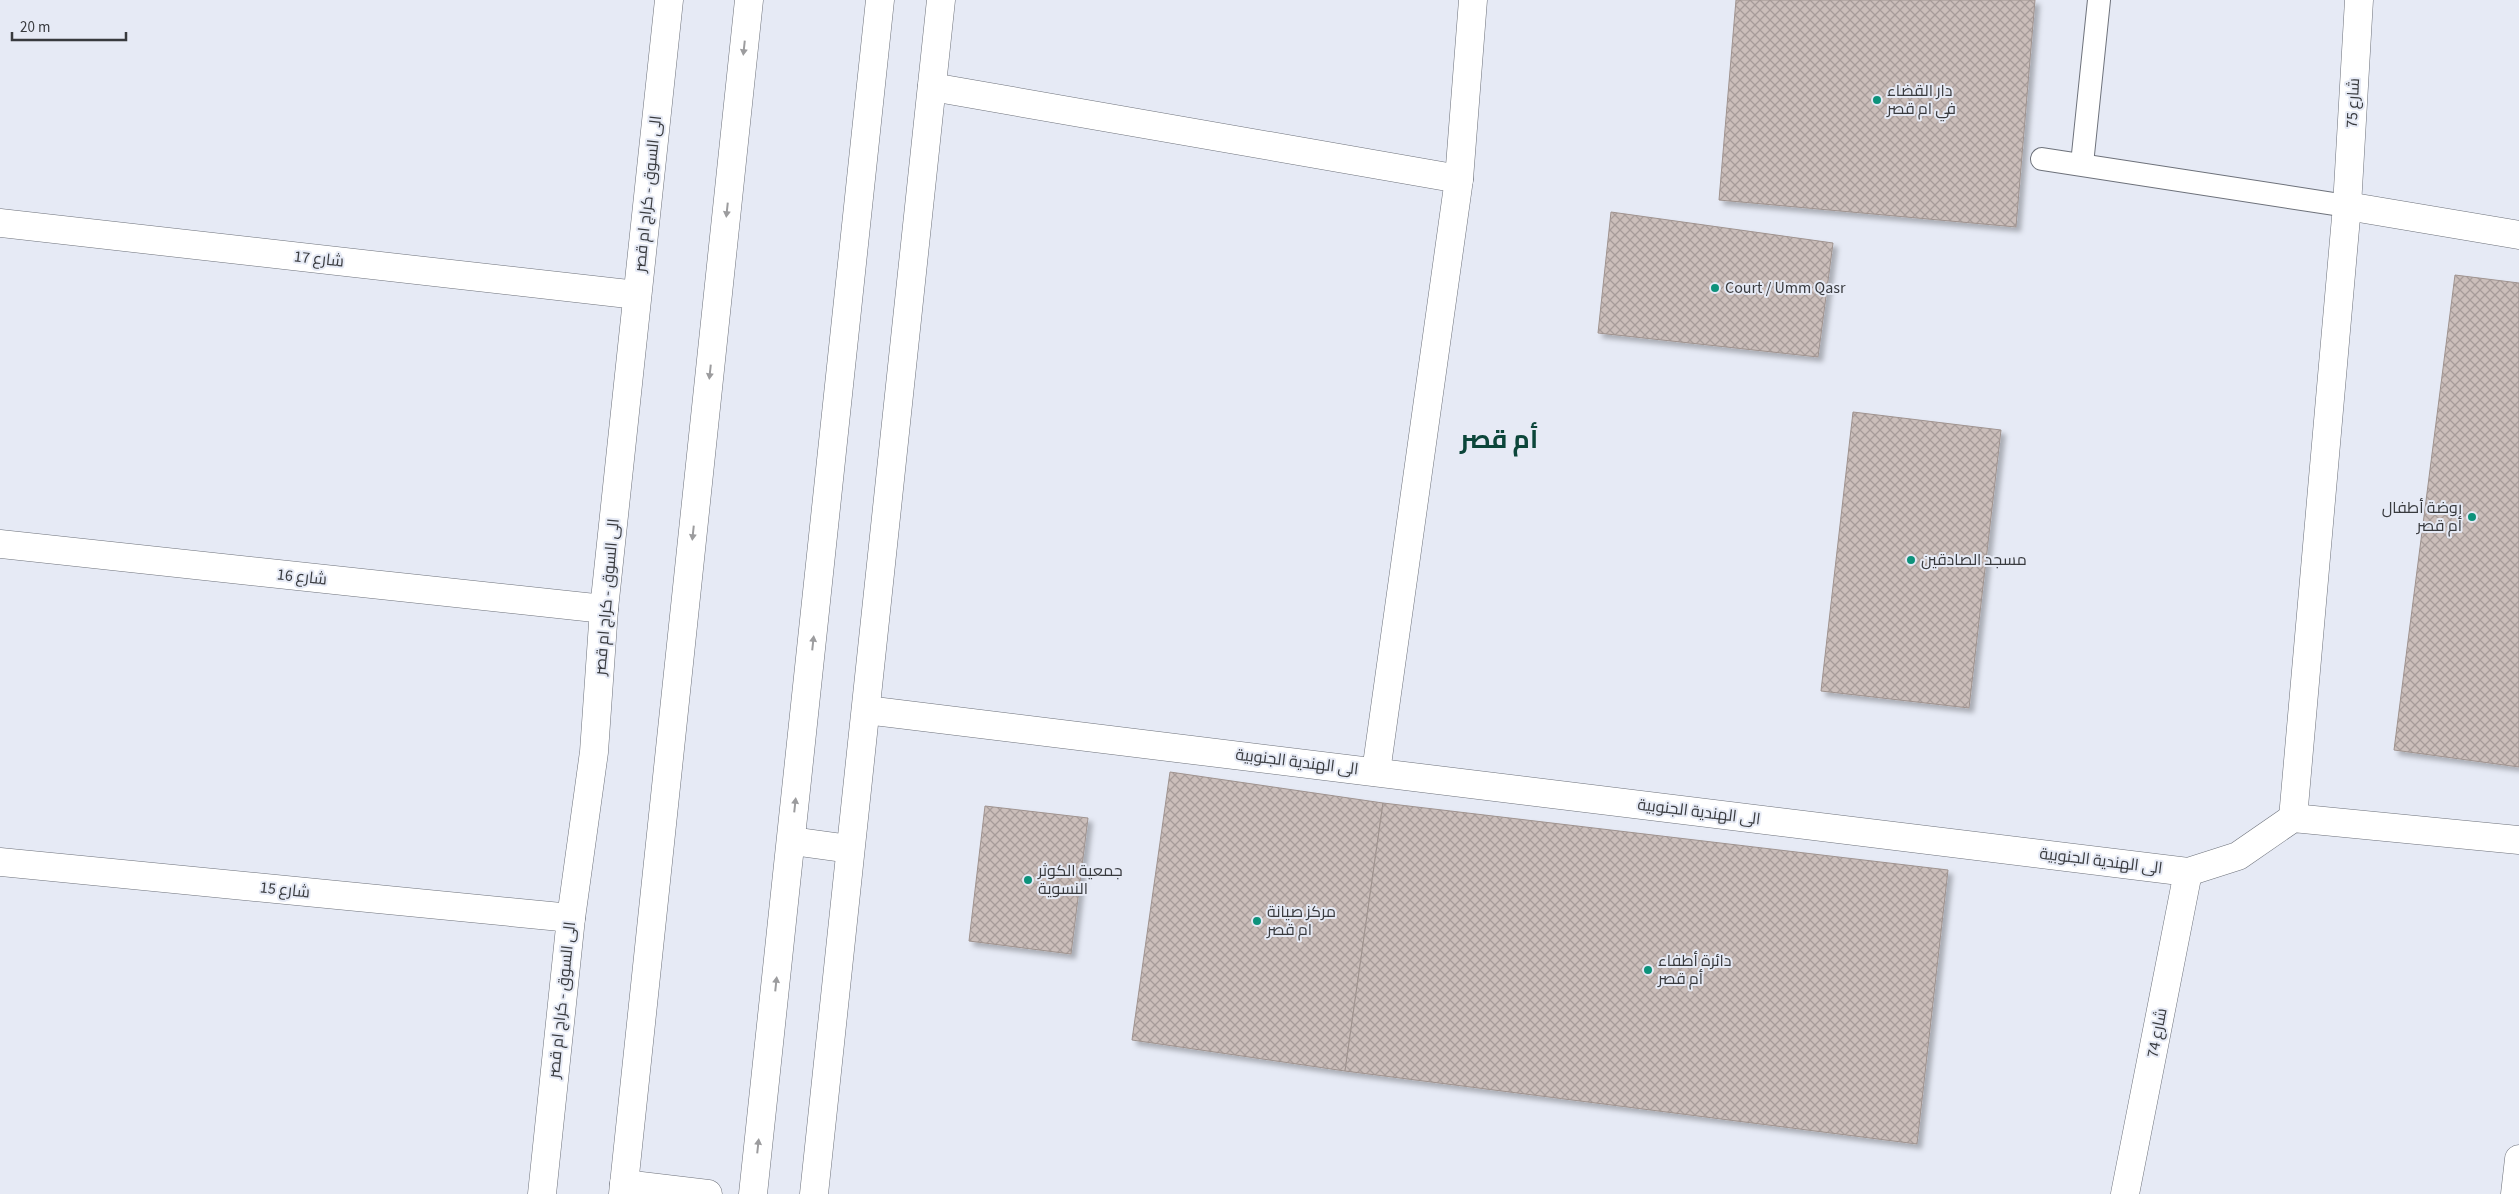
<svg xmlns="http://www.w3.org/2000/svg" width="2519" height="1194" viewBox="0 0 2519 1194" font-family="'Source Sans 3',Cairo,sans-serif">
<defs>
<pattern id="building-cross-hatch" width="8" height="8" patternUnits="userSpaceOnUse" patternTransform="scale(1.25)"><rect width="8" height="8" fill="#cbbeba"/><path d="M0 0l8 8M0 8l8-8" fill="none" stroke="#a69b99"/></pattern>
<filter id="shadow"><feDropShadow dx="4.5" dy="4.5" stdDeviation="2.5" flood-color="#0004"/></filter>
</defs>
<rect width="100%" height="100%" fill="#e6eaf5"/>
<g fill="url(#building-cross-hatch)" stroke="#9f938f" filter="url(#shadow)">
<path d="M1736,0h299l-19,227 -297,-27z"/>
<path d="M1611,212l222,31 -15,114 -220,-24z"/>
<path d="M2455,275l64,8v484l-125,-17z"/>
<path d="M1853,412l148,18 -32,278 -148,-17z"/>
<path d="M1170,772l213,31 -38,268 -213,-31z"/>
<path d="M1383,803l565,67 -31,274 -572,-73z"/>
<path d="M985,806l103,12 -17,136 -102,-13z"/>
</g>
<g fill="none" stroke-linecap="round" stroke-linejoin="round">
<g stroke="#6d717a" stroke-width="24">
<g id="service">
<path d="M2042,159l305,47"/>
<path d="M2082,164l17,-164"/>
</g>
</g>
<g stroke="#6d717a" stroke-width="29">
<g id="minor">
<path d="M932,87l527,92"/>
<path d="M2347,206l172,29"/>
<path d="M0,223l637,72"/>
<path d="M0,544l604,65"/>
<path d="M866,710l1322,162 50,-16 55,-38 226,22"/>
<path d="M1376,772l83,-593 14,-179"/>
<path d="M2293,818l54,-612 12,-206"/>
<path d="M0,862l571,56"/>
<path d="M2125,1194l63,-322"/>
<path d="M2515,1194l4,-35"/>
</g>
</g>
<g stroke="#6d717a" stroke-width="29">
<g id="tertiary">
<path d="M542,1194l29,-276 23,-166 10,-143 65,-609"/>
<path d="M814,1194l127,-1194"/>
</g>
</g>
<g stroke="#6d717a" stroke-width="29">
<g id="primary">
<path d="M792,841l58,8"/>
<path d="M624,1184l84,10"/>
<path d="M623,1194l126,-1194"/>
<path d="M753,1194l127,-1194"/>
</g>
</g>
<use href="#service" stroke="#fff" stroke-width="22"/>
<use href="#minor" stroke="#fff" stroke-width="28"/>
<use href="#tertiary" stroke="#fff" stroke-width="28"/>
<use href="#primary" stroke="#fff" stroke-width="28"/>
</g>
<defs><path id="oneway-solid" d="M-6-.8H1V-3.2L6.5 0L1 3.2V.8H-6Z" transform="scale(1.25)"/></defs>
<g fill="#9c9c9e">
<use href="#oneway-solid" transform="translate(744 48) rotate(96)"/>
<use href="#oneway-solid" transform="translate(727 210) rotate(96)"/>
<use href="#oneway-solid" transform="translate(710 372) rotate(96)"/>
<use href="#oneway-solid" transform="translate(693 533) rotate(96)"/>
<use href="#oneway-solid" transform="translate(813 643) rotate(-84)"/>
<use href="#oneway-solid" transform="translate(795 805) rotate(-84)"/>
<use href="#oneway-solid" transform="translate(776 984) rotate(-84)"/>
<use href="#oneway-solid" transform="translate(758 1146) rotate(-84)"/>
</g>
<g fill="#0d927b" stroke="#e6eaf5" stroke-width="2">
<circle cx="1877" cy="100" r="5"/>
<circle cx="1715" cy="288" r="5"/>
<circle cx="2472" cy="517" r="5"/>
<circle cx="1911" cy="560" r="5"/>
<circle cx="1028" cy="880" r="5"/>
<circle cx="1257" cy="921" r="5"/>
<circle cx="1648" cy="970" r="5"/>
</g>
<g text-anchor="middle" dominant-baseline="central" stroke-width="4" stroke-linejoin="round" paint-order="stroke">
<g font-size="16" fill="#383a3e" stroke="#e6eaf5" text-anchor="start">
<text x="1887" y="91">دار القضاء<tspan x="1887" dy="18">في ام قصر</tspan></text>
<text x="1725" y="288">Court / Umm Qasr</text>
<text x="2462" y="508" text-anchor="end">روضة أطفال<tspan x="2462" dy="18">أم قصر</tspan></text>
<text x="1921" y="560">مسجد الصادقين</text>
<text x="1038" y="871">جمعية الكوثر<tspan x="1038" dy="18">النسوية</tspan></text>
<text x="1267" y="912">مركز صيانة<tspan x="1267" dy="18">ام قصر</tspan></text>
<text x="1658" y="961">دائرة أطفاء<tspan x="1658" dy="18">أم قصر</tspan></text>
</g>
<g font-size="16" fill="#383a3e" stroke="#e6eaf5">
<text transform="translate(2353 103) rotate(-87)">شارع 75</text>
<text transform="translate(648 194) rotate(-84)">الى السوق - كراج ام قصر</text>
<text transform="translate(319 259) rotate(6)">شارع 17</text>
<text transform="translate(302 577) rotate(6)">شارع 16</text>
<text transform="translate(607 597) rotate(-85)">الى السوق - كراج ام قصر</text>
<text transform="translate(1297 762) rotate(7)">الى الهندية الجنوبية</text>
<text transform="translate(1699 812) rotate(7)">الى الهندية الجنوبية</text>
<text transform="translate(2101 861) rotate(7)">الى الهندية الجنوبية</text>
<text transform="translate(285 890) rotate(6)">شارع 15</text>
<text transform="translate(562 1000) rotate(-84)">الى السوق - كراج ام قصر</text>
<text transform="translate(2157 1033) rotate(-79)">شارع 74</text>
</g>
<g font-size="26" font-weight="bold" fill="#0c463a" stroke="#e6eaf5">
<text x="1499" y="439">أم قصر</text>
</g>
</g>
<path d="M12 32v8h114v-8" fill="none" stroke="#383a3e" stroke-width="2.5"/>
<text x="20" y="32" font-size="15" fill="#383a3e" stroke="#e6eaf5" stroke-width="4" paint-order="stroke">20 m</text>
</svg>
